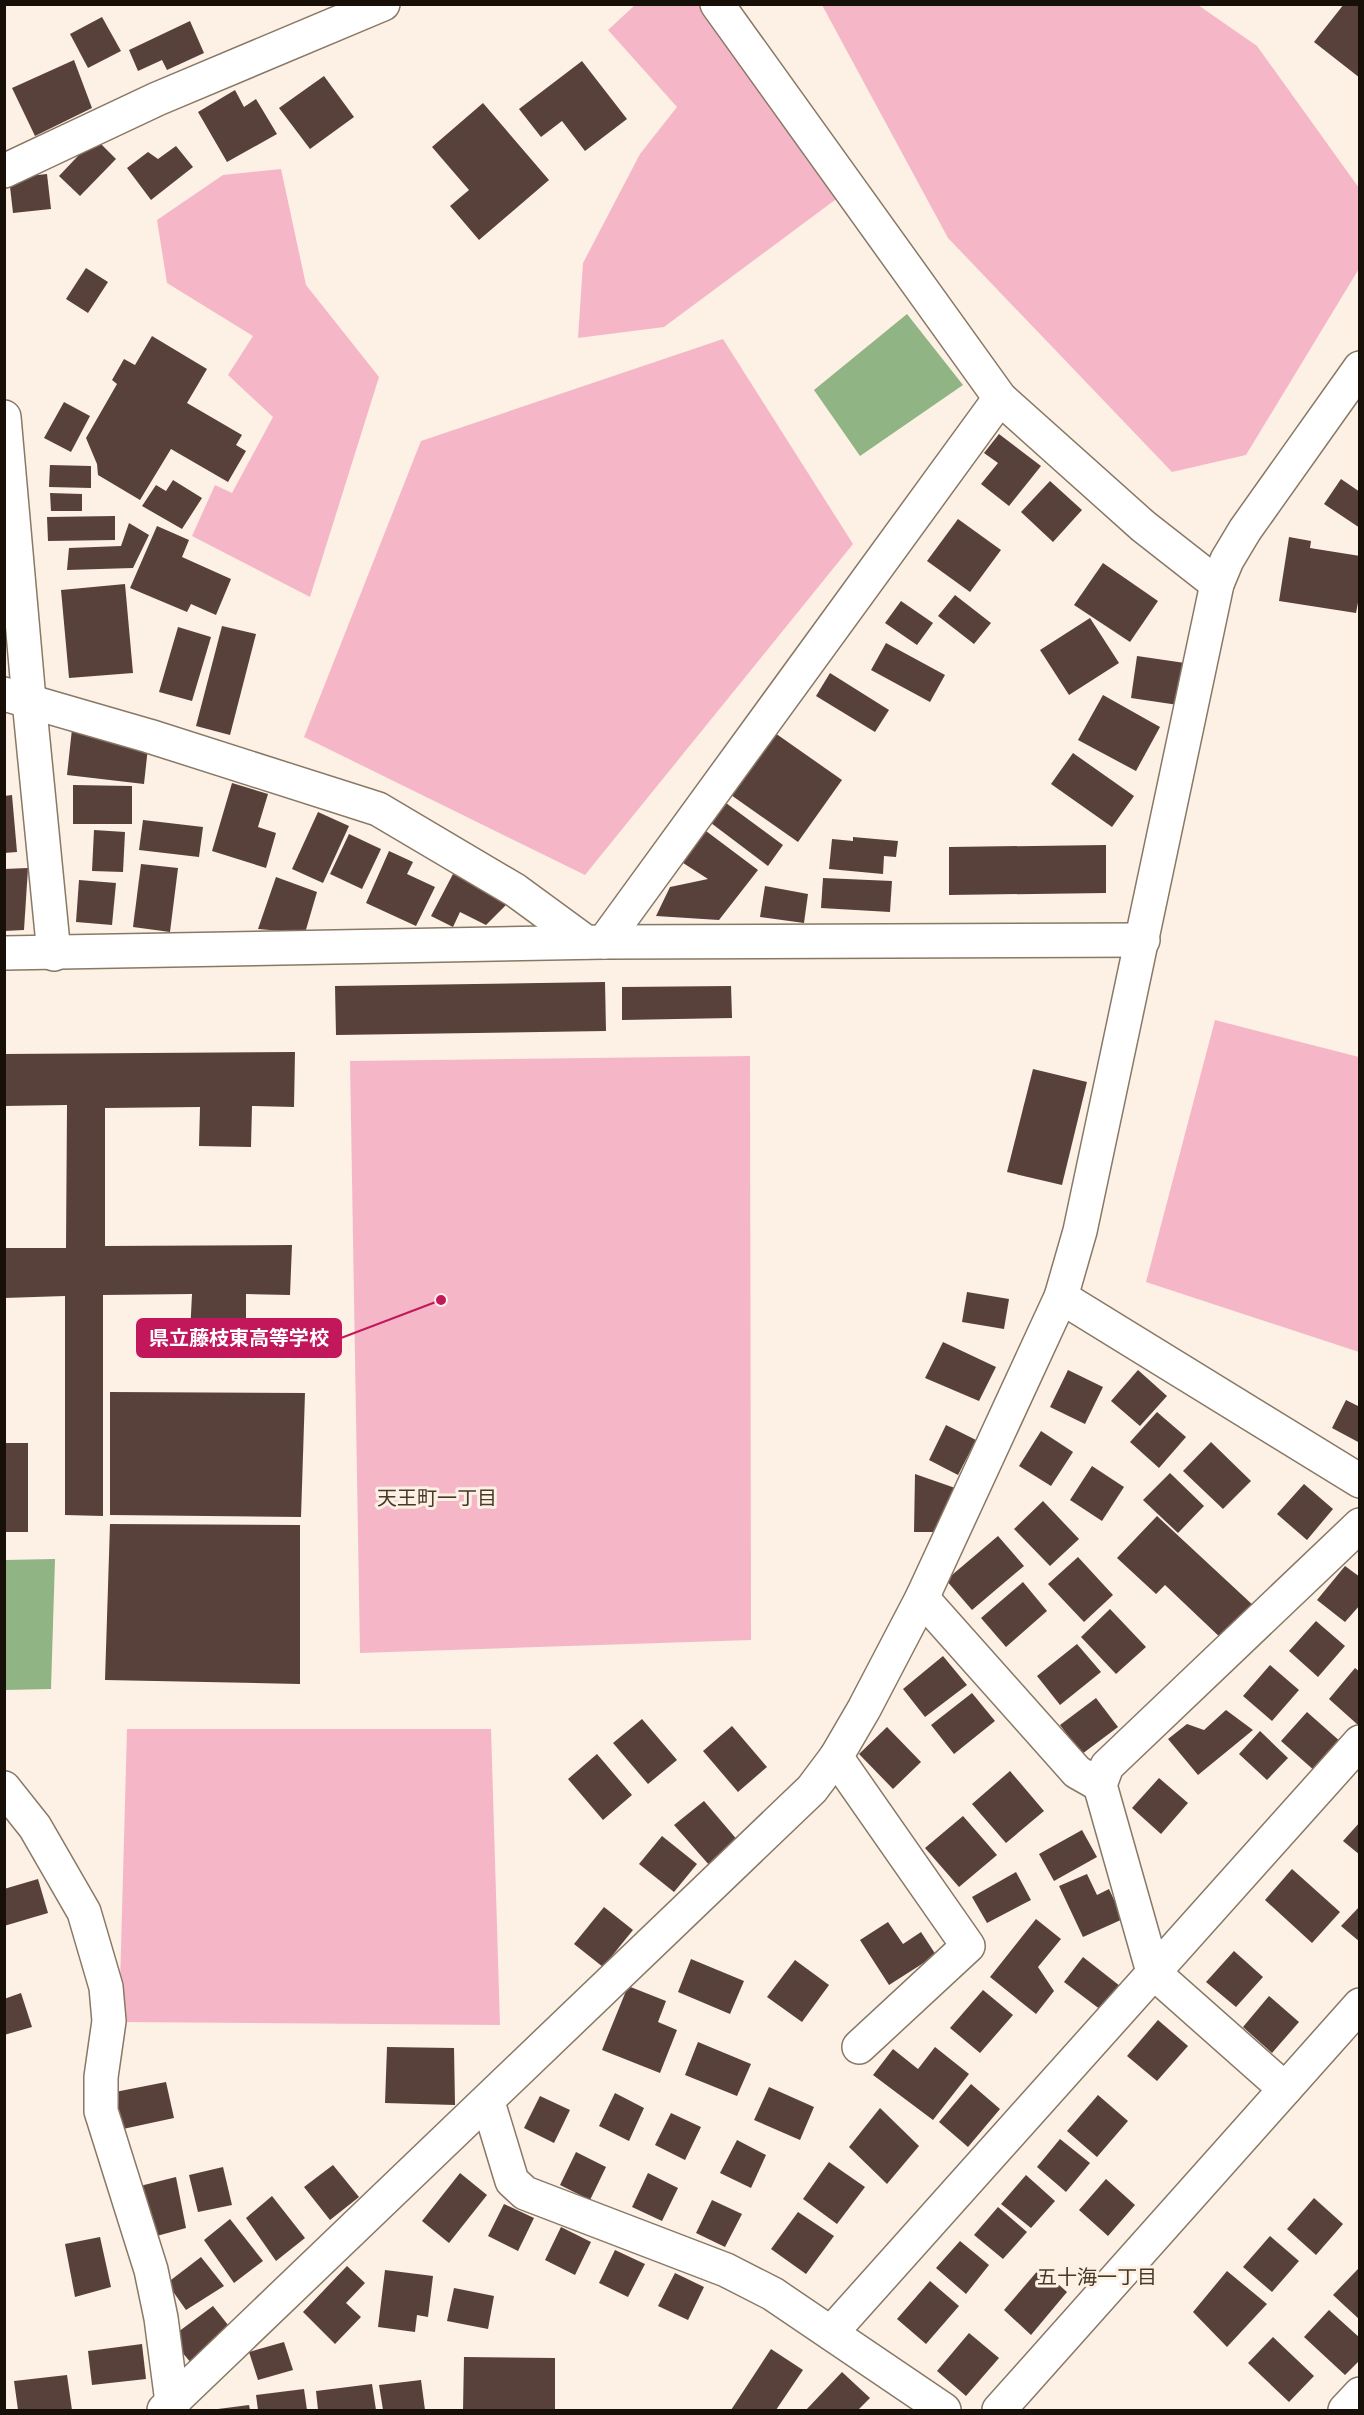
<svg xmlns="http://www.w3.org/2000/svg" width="1364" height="2415" viewBox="0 0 1364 2415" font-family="'DejaVu Sans','Noto Sans JP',sans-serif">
<rect width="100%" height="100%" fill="#fcf1e4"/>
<g fill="#f5b7c8">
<path d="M635,5h63l141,192 -175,130 -86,11 5,-75 57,-109 37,-47 -69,-77z"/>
<path d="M822,5h376l59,41 102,142 1,79 -114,188 -74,17 -224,-234z"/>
<path d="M281,169l25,116 73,92 -69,220 -118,-61 23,-51 17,8 41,-76 -45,-42 25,-39 -86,-53 -10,-63 66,-45z"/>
<path d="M723,339l130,205 -268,331 -281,-138 117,-296z"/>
<path d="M1215,1020l144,37v295l-213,-70z"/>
<path d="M750,1056l1,584 -391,13 -10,-592z"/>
<path d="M127,1729h364l9,296 -381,-3z"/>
</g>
<g fill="#91b485">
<path d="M907,314l56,71 -103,71 -46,-66z"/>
<path d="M55,1559l-4,130 -46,1v-130z"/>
</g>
<g fill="#59413b">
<path d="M1344,4h16v74l-46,-36z"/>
<path d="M102,17l19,34 -33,17 -18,-34z"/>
<path d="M190,21l14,32 -37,17 -5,-10 -24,11 -9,-21z"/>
<path d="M74,60l18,48 -57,28 -23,-48z"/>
<path d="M582,61l45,58 -42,32 -23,-30 -21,16 -22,-28z"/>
<path d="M324,76l30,41 -44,32 -31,-41z"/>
<path d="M235,90l9,17 12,-8 21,35 -50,28 -29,-50z"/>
<path d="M483,103l66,77 -70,60 -29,-34 19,-16 -37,-43z"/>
<path d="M95,138l21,21 -36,37 -21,-20z"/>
<path d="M176,146l17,21 -42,33 -24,-32 21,-16 10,7z"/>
<path d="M47,174l4,35 -38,4 -4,-35z"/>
<path d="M86,268l22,14 -20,31 -22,-14z"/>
<path d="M152,336l55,33 -20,34 55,32 -6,10 10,6 -18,31 -57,-33 -31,51 -42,-25 -1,-11 -11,-26 31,-54 -5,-4 12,-21 11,6z"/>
<path d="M64,402l26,14 -19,36 -27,-14z"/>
<path d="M999,434l42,32 -32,40 -28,-22 17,-21 -14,-10z"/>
<path d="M50,465l41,1v22l-42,-1z"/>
<path d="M1341,479l19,13v36l-36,-24z"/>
<path d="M173,480l29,18 -20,31 -40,-23 14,-21 10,6z"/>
<path d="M1050,481l32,29 -29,32 -32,-30z"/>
<path d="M50,493l32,1v17h-31z"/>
<path d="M115,516v24l-67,1 -1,-24z"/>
<path d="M958,519l43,31 -31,42 -43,-31z"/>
<path d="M129,523l20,12 -16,33 -66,2 2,-22 52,-2z"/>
<path d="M157,526l32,14 -7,17 49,22 -15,36 -25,-11 -4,8 -57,-24z"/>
<path d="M1289,537l22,4 -1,7 50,8v36l-4,21 -77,-12z"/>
<path d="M1103,563l55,38 -28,41 -56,-37z"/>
<path d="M125,584l8,89 -64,5 -8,-88z"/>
<path d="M955,595l36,28 -17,21 -36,-28z"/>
<path d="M901,601l32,22 -16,22 -32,-22z"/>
<path d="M1090,618l29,45 -50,32 -29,-45z"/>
<path d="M222,626l34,8 -26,101 -34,-9z"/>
<path d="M178,627l33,10 -19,64 -33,-9z"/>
<path d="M886,643l59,32 -15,27 -59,-32z"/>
<path d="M1137,656l48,7 -7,42 -47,-7z"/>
<path d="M830,673l59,37 -14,22 -59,-36z"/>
<path d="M1103,695l57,32 -24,44 -58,-31z"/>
<path d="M72,729l77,9 -5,46 -77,-9z"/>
<path d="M775,733l67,47 -44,62 -67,-47z"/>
<path d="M1073,753l61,43 -22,31 -61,-43z"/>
<path d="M232,783l36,11 -10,33 18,6 -10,35 -54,-17z"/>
<path d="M73,785l59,1v38h-59z"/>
<path d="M12,795l5,57 -13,1v-57z"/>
<path d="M726,803l57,42 -15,21 -57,-43z"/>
<path d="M318,812l31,14 -26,57 -31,-14z"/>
<path d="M143,820l60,7 -4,30 -60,-7z"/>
<path d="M94,830l31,2 -2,40 -31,-1z"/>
<path d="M706,831l52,39 -39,50 -63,-4 14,-29 38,-8 -28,-18z"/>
<path d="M349,834l32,15 -19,40 -32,-15z"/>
<path d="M853,837l45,4 -2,16 -12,-1 -1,18 -54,-5 3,-30 21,2z"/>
<path d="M1106,845v48l-157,2v-48z"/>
<path d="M389,851l24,11 -6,12 28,13 -19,39 -50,-23z"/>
<path d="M141,864l37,4 -8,64 -37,-5z"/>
<path d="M28,868l-4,62 -20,1v-62z"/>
<path d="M453,874l55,29 -22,22 -26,-13 -7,15 -22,-11z"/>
<path d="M276,877l41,15 -12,41 -47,-4z"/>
<path d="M823,878l69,3 -2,31 -69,-4z"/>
<path d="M79,880l37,3 -4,42 -36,-3z"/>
<path d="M765,886l43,8 -4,29 -44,-6z"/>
<path d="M605,982l1,49 -270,4 -1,-49z"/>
<path d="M731,986l1,32 -110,2v-33z"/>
<path d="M295,1052l-1,55 -42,-1 -1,41 -52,-1 1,-39 -95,1v138l187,-1 -2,50 -44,-1v41l-56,-1 2,-40 -89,1v221l-38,-1v-219l-61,2v-50h62l1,-143 -63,1v-52z"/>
<path d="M1033,1069l54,13 -25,103 -55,-13z"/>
<path d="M967,1292l42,7 -5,30 -42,-7z"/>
<path d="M943,1342l53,25 -17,34 -54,-23z"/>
<path d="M1068,1370l35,17 -18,37 -35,-17z"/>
<path d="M1138,1370l29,26 -27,30 -29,-25z"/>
<path d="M110,1392l195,1 -4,124 -191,-2z"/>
<path d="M1346,1400l14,7v36l-28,-15z"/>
<path d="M1157,1412l29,25 -27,31 -29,-26z"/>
<path d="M946,1425l30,15 -18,35 -29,-15z"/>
<path d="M1041,1431l32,21 -22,34 -32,-20z"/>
<path d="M1211,1442l40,39 -28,28 -40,-38z"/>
<rect x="4" y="1443" width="24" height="89"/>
<path d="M1092,1466l32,21 -22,34 -32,-21z"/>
<path d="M1170,1473l34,33 -26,27 -35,-33z"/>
<path d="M915,1474l43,15 -24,43h-20z"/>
<path d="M1304,1484l29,25 -26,31 -30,-26z"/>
<path d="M1043,1501l36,38 -29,27 -36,-37z"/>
<path d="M1157,1516l98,91 -31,34 -59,-56 -9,9 -39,-36z"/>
<path d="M110,1524l190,1v159l-195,-4z"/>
<path d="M998,1536l26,30 -52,44 -26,-30z"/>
<path d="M1078,1557l35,38 -29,27 -36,-38z"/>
<path d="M1345,1566l15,11v28l-15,17 -28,-22z"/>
<path d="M1023,1582l24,29 -41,36 -25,-29z"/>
<path d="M1110,1609l36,38 -30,27 -35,-37z"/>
<path d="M1316,1621l29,25 -27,31 -29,-26z"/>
<path d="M1077,1644l24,28 -41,33 -23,-29z"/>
<path d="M943,1656l24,29 -42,32 -22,-28z"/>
<path d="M1270,1665l29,25 -27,31 -29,-25z"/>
<path d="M1355,1668l5,4 -2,53 -29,-26z"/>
<path d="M972,1693l23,28 -41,33 -23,-29z"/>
<path d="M1096,1698l22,29 -36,27 -22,-29z"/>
<path d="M1226,1710l27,20 -55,45 -30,-36 19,-15 17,6z"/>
<path d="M1307,1712l35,31 -26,29 -35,-31z"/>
<path d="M642,1719l35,41 -29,24 -35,-41z"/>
<path d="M732,1726l35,41 -29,25 -35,-41z"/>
<path d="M887,1727l34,35 -28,27 -34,-35z"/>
<path d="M1260,1731l28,27 -21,22 -28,-26z"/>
<path d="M597,1754l35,41 -29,25 -35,-41z"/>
<path d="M1010,1771l34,40 -38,32 -34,-39z"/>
<path d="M1159,1778l29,25 -27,31 -29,-26z"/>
<path d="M704,1801l35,41 -29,24 -36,-41z"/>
<path d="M963,1816l34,39 -38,32 -34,-39z"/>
<path d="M1360,1822v33l-17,-14z"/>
<path d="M1082,1830l15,27 -43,24 -15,-27z"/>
<path d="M662,1836l35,28 -23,28 -35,-28z"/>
<path d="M1292,1869l48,43 -28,31 -47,-43z"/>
<path d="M1016,1872l15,28 -44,23 -15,-26z"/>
<path d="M1087,1874l10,21 12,-6 14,30 -40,18 -24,-51z"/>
<path d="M38,1879l10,34 -44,13v-37z"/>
<path d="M1360,1906v36l-19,-16z"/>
<path d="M604,1907l29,23 -30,37 -29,-23z"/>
<path d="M1036,1919l25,20 -23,28 16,24 -18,23 -46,-37z"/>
<path d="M888,1922l15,22 18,-12 15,23 -47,30 -29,-45z"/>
<path d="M1234,1951l29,26 -27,30 -30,-25z"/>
<path d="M1083,1957l37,29 -19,24 -37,-28z"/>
<path d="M691,1959l53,22 -14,33 -52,-22z"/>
<path d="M795,1960l34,25 -27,37 -35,-25z"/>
<path d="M628,1986l38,15 -8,21 19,8 -17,43 -58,-23z"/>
<path d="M983,1990l30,25 -33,38 -30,-25z"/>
<path d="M21,1993l11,34 -28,8v-36z"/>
<path d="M1269,1996l30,26 -27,31 -29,-26z"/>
<path d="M1158,2020l30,26 -31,35 -30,-25z"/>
<path d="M698,2042l53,22 -14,32 -52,-21z"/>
<path d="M387,2047l67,1 1,57 -70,-2z"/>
<path d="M935,2047l34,27 -36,46 -60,-45 20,-26 25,20z"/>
<path d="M166,2082l8,36 -51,11 -8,-37z"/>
<path d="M971,2084l29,25 -32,38 -29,-25z"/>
<path d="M769,2087l45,20 -14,33 -46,-20z"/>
<path d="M615,2093l29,15 -15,33 -30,-15z"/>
<path d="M1098,2095l30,26 -31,36 -30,-26z"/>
<path d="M540,2096l30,14 -16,33 -30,-15z"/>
<path d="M880,2108l39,38 -32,38 -38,-37z"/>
<path d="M671,2113l30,14 -16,33 -30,-15z"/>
<path d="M1060,2139l30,24 -24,29 -29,-25z"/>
<path d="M737,2140l29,15 -15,33 -31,-15z"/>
<path d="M576,2152l30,15 -16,33 -30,-15z"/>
<path d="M829,2162l36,25 -28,37 -34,-25z"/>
<path d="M333,2165l26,32 -29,23 -26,-33z"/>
<path d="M223,2167l9,38 -34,7 -9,-37z"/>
<path d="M460,2173l27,22 -38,48 -27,-22z"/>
<path d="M648,2173l30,15 -16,33 -30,-14z"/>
<path d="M1026,2175l29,26 -24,27 -30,-24z"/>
<path d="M176,2177l10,51 -33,9 -13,-51z"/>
<path d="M1106,2179l29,26 -27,31 -29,-26z"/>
<path d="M272,2196l33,42 -29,23 -30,-43z"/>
<path d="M1314,2198l29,26 -27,31 -29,-26z"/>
<path d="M712,2200l30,14 -17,33 -29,-14z"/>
<path d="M504,2204l30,14 -16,33 -30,-15z"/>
<path d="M998,2207l29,25 -24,27 -29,-24z"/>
<path d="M798,2212l36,24 -28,38 -35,-25z"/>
<path d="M230,2219l33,42 -29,22 -30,-43z"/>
<path d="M561,2227l30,15 -16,33 -30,-15z"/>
<path d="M1270,2236l29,25 -27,31 -29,-25z"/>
<path d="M100,2237l11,50 -36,10 -10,-53z"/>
<path d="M960,2241l29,24 -23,29 -30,-26z"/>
<path d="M615,2250l30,14 -17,33 -29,-14z"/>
<path d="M201,2257l23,29 -38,24 -19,-27z"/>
<path d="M347,2266l18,17 -19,20 15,14 -26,27 -32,-32z"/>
<path d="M1040,2268l27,24 -36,43 -27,-25z"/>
<path d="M1358,2269l2,1v50l-27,-25z"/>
<path d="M385,2270l48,6 -5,41 -11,-2 -2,17 -37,-5z"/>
<path d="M1227,2271l40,33 -40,43 -34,-35z"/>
<path d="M675,2273l29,14 -16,33 -30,-14z"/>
<path d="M930,2281l29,25 -33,38 -29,-25z"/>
<path d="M454,2288l40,8 -6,33 -41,-8z"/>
<path d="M213,2306l23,29 -44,29 -22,-26z"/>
<path d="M1329,2310l31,28v22l-15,15 -41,-38z"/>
<path d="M969,2333l30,25 -33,38 -29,-25z"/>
<path d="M1273,2337l41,39 -25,26 -41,-39z"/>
<path d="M284,2342l9,28 -35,10 -9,-28z"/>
<path d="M142,2344l4,35 -54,6 -4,-34z"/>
<path d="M771,2349l32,21 -27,40h-45z"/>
<path d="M464,2357l91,1v52h-92z"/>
<path d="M842,2372l28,26 -12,12h-52z"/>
<path d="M67,2375l5,35h-54l-4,-29z"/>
<path d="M421,2380l4,30h-42l-4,-25z"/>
<path d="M372,2384l4,26h-58l-2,-19z"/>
<path d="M304,2389l3,21h-49l-2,-15z"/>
<path d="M249,2405l1,5h-32v-1z"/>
</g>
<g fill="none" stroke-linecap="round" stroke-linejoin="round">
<g stroke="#897865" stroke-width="36">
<g id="minor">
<path d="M717,4l283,394 143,128 74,58"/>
<path d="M4,171l153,-72 226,-95"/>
<path d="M4,417l25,283 25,254"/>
<path d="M4,694l145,42 229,73 137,81 71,52"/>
<path d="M604,942l396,-544"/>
<path d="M4,953l600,-11 539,-2"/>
<path d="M1061,1297l299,184"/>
<path d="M922,1598l155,174 23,13"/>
<path d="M836,1757l132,189 -109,101"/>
<path d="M4,1788l31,39 49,85 22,75 3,34 -8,56v34l50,159 10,48 12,92"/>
<path d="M1285,2089l-132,-117 -53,-187 7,-19 253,-241"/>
<path d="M488,2102l24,79 13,12 201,77 47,24 171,116"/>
<path d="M831,2333l529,-591"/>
<path d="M164,2410l648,-621 24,-32 28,-48 58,-111 139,-301 19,-66 137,-647 10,-24 18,-30 115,-162"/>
<path d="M999,2410l361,-405"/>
<path d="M1345,2410l15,-16"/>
</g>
</g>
<use href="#minor" stroke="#fff" stroke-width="33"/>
</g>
<g text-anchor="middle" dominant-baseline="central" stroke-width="6" stroke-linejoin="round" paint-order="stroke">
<g font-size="20" fill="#473827" stroke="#fcf1e4">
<text x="437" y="1498">天王町一丁目</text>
<text x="1097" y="2277">五十海一丁目</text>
</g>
</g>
<path fill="none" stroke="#c2185b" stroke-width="2" d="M441 1300L341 1338"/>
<circle fill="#c2185b" stroke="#fcf1e4" stroke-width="2" cx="441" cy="1300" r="6"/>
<rect fill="#c2185b" stroke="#c2185b" stroke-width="2" x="137" y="1319" width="204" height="38" rx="6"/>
<g font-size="20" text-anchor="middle" font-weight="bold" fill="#fff">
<text x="239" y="1345">県立藤枝東高等学校</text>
</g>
<rect width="1364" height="2415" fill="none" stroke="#171009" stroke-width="12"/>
</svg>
